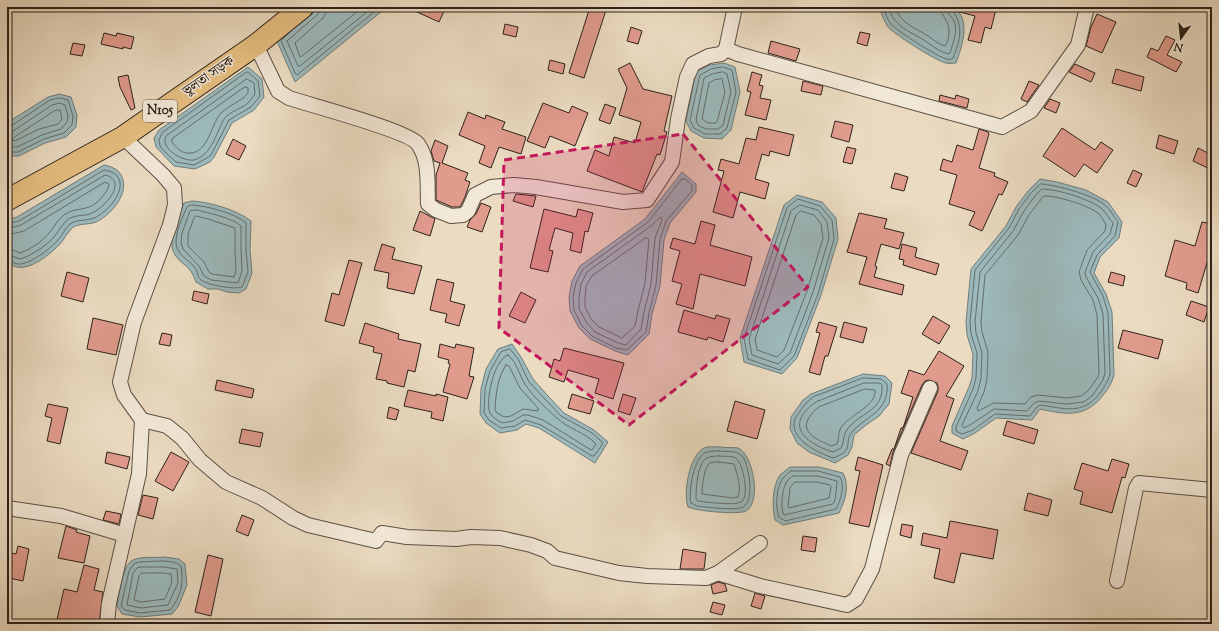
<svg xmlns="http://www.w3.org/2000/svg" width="1219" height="631" viewBox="0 0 1219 631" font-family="'Sorts Mill Goudy','Noto Serif Bengali',serif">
<rect width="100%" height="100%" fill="#ebdbc1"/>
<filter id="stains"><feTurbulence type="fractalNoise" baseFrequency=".005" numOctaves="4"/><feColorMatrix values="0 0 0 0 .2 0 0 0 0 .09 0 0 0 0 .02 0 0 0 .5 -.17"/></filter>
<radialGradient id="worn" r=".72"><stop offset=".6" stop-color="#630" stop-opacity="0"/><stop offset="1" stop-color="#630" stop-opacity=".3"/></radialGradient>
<g fill="#9cb9bc" stroke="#6f7d7c">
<path d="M313,7h74l-92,75 -19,-43z"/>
<path d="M880,7h73c19,12 9,39 3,56 -3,0 -7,1 -10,0 -8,-1 -52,-29 -58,-36 -4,-6 -7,-13 -8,-20z"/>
<path d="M724,63l11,4 5,25 -9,38 -9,9 -18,-1 -13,-7 -5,-10 10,-49 14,-7z"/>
<path d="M248,67l14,12 2,18 -10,13 -22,13 -18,34 -4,5 -15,7 -21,-3 -18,-19 -2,-9 5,-8z"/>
<path d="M59,94l12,3 6,18 -1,12 -10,10 -21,6 -26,13h-12v-32l6,-5 35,-22z"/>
<path d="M104,165c5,1 11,3 14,6 16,17 -5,43 -22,51 -7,3 -18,1 -24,6 -5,5 -8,12 -13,17 -12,12 -36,32 -52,17v-42l10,-3z"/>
<path d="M682,172l14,12v8l-26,31 -6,17 -4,46 -8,28 -3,20 -21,21 -13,-4 -25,-12 -11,-11 -9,-17 -1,-14 3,-16 8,-15 65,-47z"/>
<path d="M1040,179l17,3 29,8 22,12 14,20 -3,16 -19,19 -6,16 12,21 6,18 2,63c-2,7 -5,13 -10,19 -18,24 -37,21 -64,15l-8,11 -36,-2 -21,15 -12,6 -11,-6v-7l17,-39 3,-9 1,-24 -6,-19 -1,-13 5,-53 35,-43 10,-19 12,-16z"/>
<path d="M797,195l25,7 14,16 2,21 -17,56 -24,63 -15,16 -38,-12 -4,-24 44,-133z"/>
<path d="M192,201c18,1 45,9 59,20l-1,29 2,23 -6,16 -7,4 -12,-1 -9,-3h-10l-12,-7c-6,-17 -12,-15 -21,-27 -9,-13 4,-39 9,-52z"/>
<path d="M512,344l9,13 12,22 15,17 16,17 30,17 14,12 -13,21 -56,-35 -13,-4 -9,6 -17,3 -14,-10 -6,-9 1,-25 5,-20 12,-20z"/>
<path d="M863,374l22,2 7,7 -3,21 -10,12 -13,9 -12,10 -2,12 -4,8 -13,8 -26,-11 -12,-9 -7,-14 1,-12 12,-17 8,-6z"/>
<path d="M720,447c5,1 13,0 18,1 15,6 24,54 8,63 -9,4 -49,0 -58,-4 -5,-14 1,-51 16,-59 4,-2 11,-1 16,-1z"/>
<path d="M790,467h29l24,6c7,13 2,28 -4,40l-56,12 -8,-5c-3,-14 -3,-33 5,-45 3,-3 7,-5 10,-8z"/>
<path d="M164,557l15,2 6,5 2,21 -9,22 -6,7 -32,3 -18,-3 -5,-8c2,-11 5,-41 16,-46 9,-4 21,-2 31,-3z"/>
</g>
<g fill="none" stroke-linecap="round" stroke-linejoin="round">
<g stroke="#646e6c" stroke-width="1">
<path d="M320,7v4l-3,4 -30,26 11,25h2l73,-59"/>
<path d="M327,7l-1,6 -3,5 -28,25 5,14 2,-1 61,-49"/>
<path d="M884,7c1,6 3,12 7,17 6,7 48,34 56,35 3,1 4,0 6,-1 7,-17 11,-31 0,-47"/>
<path d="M889,7c3,18 21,25 35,33 8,6 15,11 24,14l2,-1c3,-10 8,-22 4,-32 -3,-5 -7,-8 -7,-14"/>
<path d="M895,7c4,16 21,21 33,29 6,4 10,8 17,10 4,-5 5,-15 3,-21 -2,-7 -7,-10 -7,-18"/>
<path d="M289,33l-8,8 14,32 2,2 83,-68"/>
<path d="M723,67l9,3 4,22 -9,36 -7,6h-15l-11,-6 -4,-8 10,-45 11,-6z"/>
<path d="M247,72l2,1 9,8 2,15 -9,11 -22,13 -18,35 -4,3 -13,7 -18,-3 -10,-9 -6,-7 -1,-6 3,-7z"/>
<path d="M723,72l4,2 4,18 -8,33 -5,4h-12l-8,-4 -2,-5 8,-42 8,-4z"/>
<path d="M247,79l7,4 1,11c-3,4 -5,7 -8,10 -7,5 -18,8 -23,15 -8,14 -12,36 -30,41 -11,2 -35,-12 -28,-24z"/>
<path d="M722,79l3,13 -8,30 -1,1h-8l-6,-4 7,-36 5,-3z"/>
<path d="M245,87l3,1v5c-7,9 -19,12 -27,20 -11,13 -13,43 -35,40 -6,-1 -10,-6 -14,-11v-3z"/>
<path d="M58,110h2l2,9 -4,5 -19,5 -24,12 -3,-1 1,-2 41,-27z"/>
<path d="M7,127l4,-1 39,-26 9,-2 9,2 5,16 -1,9 -8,8 -20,6 -26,13h-11"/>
<path d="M7,132l6,-1 39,-26 8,-2 5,2 3,11 -1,6 -6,7 -19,6 -25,12h-10"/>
<path d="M682,179h3l7,6v6l-26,30 -6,18 -4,46 -7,28 -3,19 -19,18 -11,-2 -24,-12 -10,-10 -8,-16 -1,-13 3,-14 7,-14 65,-47z"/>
<path d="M1041,184c16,1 52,11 64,21 5,4 9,12 13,17l-3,14 -18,19 -7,17 13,24 5,17 2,61c-2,8 -6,13 -10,19 -17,23 -37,15 -60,12l-3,2 -7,9 -35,-2 -22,16 -11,4 -6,-3v-4l17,-38 3,-11 1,-25 -6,-19 -1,-12 5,-52 34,-42 10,-19 12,-16z"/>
<path d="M1042,189c16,0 47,10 59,19 5,4 8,11 12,15l-3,11 -17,18 -8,20 1,5 12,21 5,16 2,59 -2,7 -11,16 -8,6 -17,2 -28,-3 -5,2 -7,8 -33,-2 -24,16 -6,3 -2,-3 16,-34 3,-13 1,-25 -6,-20 -1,-11 5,-50 33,-41 11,-20 11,-15z"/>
<path d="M1044,196c11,-1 47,10 55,18 3,3 5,7 7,11l-1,6 -18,19 -8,22 2,8 12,20 4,15 2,58 -1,4 -10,14 -7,5 -14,2 -29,-3 -7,2 -6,7 -31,-1 -16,8 -1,-3 7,-16 3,-13 1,-27 -6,-20 -1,-10 4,-47 33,-40 11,-20z"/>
<path d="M798,199l22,7 12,14 2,19 -16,55 -24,62 -14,14 -32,-11 -4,-21 43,-130z"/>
<path d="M192,205c15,1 43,8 54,18v27l2,22 -6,15c-7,3 -35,-2 -41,-7 -4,-3 -3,-7 -5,-11 -7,-10 -19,-13 -20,-26 0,-12 6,-25 11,-36z"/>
<path d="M800,205l18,5 9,12 2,16 -16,54 -23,61 -12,11 -26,-9 -3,-16 42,-128z"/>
<path d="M197,210c11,3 36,8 44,16v24l1,21 -4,12 -27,-3 -7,-4 -5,-10 -16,-17 -2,-6 1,-10 8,-22z"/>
<path d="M801,211l13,4 7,9 2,14 -16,53 -23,59 -7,7 -20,-7 -2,-11 41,-124z"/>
<path d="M196,216l12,3 27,9v22l1,20 -2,7 -22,-3 -3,-2 -5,-10 -16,-16v-12l6,-16z"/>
<path d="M659,218l2,-1 1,3 -7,18 -4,46 -7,28 -3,17 -15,16 -8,-2 -23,-11 -8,-9 -8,-14v-12l2,-13 6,-12 64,-46z"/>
<path d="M7,224l12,-3 85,-51c7,1 12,3 15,9 6,14 -13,34 -25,39 -7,3 -17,1 -24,6 -5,4 -8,12 -13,17 -7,8 -28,24 -39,23 -4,0 -7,-4 -11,-4"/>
<path d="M7,229l14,-4 84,-50c5,1 10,4 10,10 0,11 -15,25 -25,29 -7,2 -17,1 -23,6 -5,5 -9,12 -13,17 -9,10 -21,17 -33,22l-14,-4"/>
<path d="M7,235l17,-4 81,-49 4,2c-1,5 -3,9 -7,13 -12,16 -26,9 -38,18 -6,4 -10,12 -14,17 -8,10 -19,17 -30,21l-7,-3 -6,-1"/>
<path d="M646,238l3,1 -4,44 -7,28 -3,15 -13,12 -23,-11 -8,-8 -6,-12v-9l1,-12 6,-10z"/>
<path d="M510,349l8,10 11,23 32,34 31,17 10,9v3l-8,11h-2l-51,-31 -16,-5 -10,6 -14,2 -12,-8 -5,-7 1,-24 5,-18 11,-19z"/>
<path d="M508,355c9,7 11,20 17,29 8,13 21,24 32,34 11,11 28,14 39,26l-3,5 -2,1 -48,-30 -15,-5h-5l-10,6 -10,2c-5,-2 -10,-5 -13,-10 -5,-12 4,-54 18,-58z"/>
<path d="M506,365l3,1 11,22 18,20v3l-15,-2 -12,7 -7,1 -7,-4 -2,-3c1,-17 2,-31 11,-45z"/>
<path d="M863,378l18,1 6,5c2,28 -20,31 -35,48 -9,10 4,18 -19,26 -14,-5 -45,-19 -38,-39 1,-3 4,-6 5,-8 4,-6 8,-10 13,-14z"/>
<path d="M864,383h16l2,2c2,27 -23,27 -35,45 -4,5 -3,13 -6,18l-8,4c-28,-9 -50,-27 -17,-50z"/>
<path d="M865,389l10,1c2,15 -23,24 -33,36 -4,5 -3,12 -5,18l-6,2c-12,-6 -33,-13 -21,-30 3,-4 5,-6 9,-9z"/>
<path d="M719,451c8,1 19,-1 24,6 6,9 12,44 0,50 -7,4 -37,0 -46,-1l-6,-3c-3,-11 3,-48 16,-51 3,-1 9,-1 12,-1z"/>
<path d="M719,456c6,1 14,-1 18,3 6,5 13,39 4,43 -7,4 -35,0 -43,-1l-2,-2c0,-9 1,-36 11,-41 3,-2 9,-2 12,-2z"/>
<path d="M719,462l15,2c3,10 8,24 4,33l-5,1 -31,-4c0,-6 2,-28 8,-31 2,-1 7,-1 9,-1z"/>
<path d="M791,471h27l22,6c5,8 1,23 -4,32l-51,12 -6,-4c-4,-10 -3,-31 5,-40 2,-2 5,-4 7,-6z"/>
<path d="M793,476h25l19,5v2l-2,17 -2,4 -49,11c-4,-6 -2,-29 4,-35 0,-1 4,-3 5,-4z"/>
<path d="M795,482h22l13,3 1,2 -2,11 -40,10 -1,-2 2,-18z"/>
<path d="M140,562c12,0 32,-4 41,4 3,16 0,31 -11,44l-30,3 -15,-3 -4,-4 8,-35 5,-7z"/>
<path d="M141,567h23l13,2 1,14 -10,22 -27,3 -14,-3 6,-32 4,-5z"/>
<path d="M142,573h22l7,1 1,8 -7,17 -24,3 -7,-2 5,-24z"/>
</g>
</g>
<g fill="#e09b8d" stroke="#2c221b">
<path d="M406,7h40l-7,15z"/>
<path d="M590,7h17l-23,71 -15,-5z"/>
<path d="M953,7h34l9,2 -5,20 -6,-2 -4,16 -13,-3 7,-24 -23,-6z"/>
<path d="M1097,14l19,8 -14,31 -16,-7 5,-19z"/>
<path d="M505,24l13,3 -2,10 -13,-3z"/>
<path d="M631,27l11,4 -4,13 -11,-3z"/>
<path d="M860,32l10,2 -3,12 -10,-3z"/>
<path d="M104,33l12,3 1,-3 17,4 -3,12 -8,-2v2l-22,-5z"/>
<path d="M1166,36l9,4 -8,15 15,7 -6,10 -29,-15 4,-9 7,3z"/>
<path d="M771,41l29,8 -4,12 -28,-8z"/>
<path d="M73,43l12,2 -3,11 -12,-2z"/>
<path d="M550,60l15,4 -2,10 -15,-4z"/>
<path d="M630,63l13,26 29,7 -8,35 3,1 -7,23 -3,-1 -15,38 -55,-21 8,-21 14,6 5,-19 21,6 6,-21 -22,-7 8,-27 -9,-19z"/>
<path d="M1075,64l20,9 -4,9 -22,-10z"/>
<path d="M1116,69l28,8 -3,14 -29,-8z"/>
<path d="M752,72l10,3 -3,10 4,1 -3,12 11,2 -5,20 -21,-5 6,-23 -4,-1z"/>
<path d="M128,75l7,33 -4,2 -11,-23 -2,-10z"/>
<path d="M803,81l20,5 -2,9 -20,-4z"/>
<path d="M1029,81l10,4 -12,17 -6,-3z"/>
<path d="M940,95l15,4 1,-4 13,4 -2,9 -28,-7z"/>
<path d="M1050,99l10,4 -4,10 -12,-5z"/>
<path d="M543,103l26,10 3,-7 16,7 -13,33 -25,-10 -5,12 -18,-7z"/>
<path d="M605,104l11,4 -6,16 -11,-4z"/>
<path d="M468,112l17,7 1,-4 19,7 -3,7 24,8 -5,17 -22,-7 -8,21 -12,-5 6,-17 -26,-11z"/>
<path d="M835,121l18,4 -4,17 -18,-5z"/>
<path d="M759,127l35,8 -5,21 -19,-5 -1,5 -7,-2 -7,25 14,4 -4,16 -25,-7 -7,26 -20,-6 11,-41 -6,-1 3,-11 18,5 7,-26 10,2z"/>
<path d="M1062,128l33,22 6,-8 12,8 -16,23 -13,-9 -9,13 -32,-21z"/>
<path d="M979,129l9,3 1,2 -10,34 16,5 -1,3 14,6 -6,13 -3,-1 -17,37 -13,-6 6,-13 -26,-8 8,-29 -17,-5 3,-11 9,3 5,-17 16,5z"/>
<path d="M1159,135l19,6 -4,13 -18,-6z"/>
<path d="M233,139l13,7 -7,14 -13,-6z"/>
<path d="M435,140l13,6 -6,17 26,10 -3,7 5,2 -5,15 -5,10h-8l-16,-7v-25l4,-12 -6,-2 -3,-10z"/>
<path d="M847,147l9,2 -4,15 -9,-2z"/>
<path d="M1198,148l14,7v15l-19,-9z"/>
<path d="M1133,170l9,4 -6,13 -9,-4z"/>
<path d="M895,173l13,4 -4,14 -13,-3z"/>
<path d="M516,194l20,2 -3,11 -20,-6z"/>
<path d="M481,203l10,4 -9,25 -15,-5 3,-7 6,-6z"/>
<path d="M544,209l32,8 2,-8 15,4 -5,19 -3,-1 -4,22 -11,-3 3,-17 -18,-5 -6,22 4,1 -5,21 -18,-4z"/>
<path d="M420,211l15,8 -5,17 -17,-6z"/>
<path d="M859,213l28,6 -3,9 20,5 -5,16 -18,-5 -6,22 2,1 -3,10 30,8 -2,10 -43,-11 8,-27 -20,-5z"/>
<path d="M701,221l14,4 -5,20 42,12 -7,29 -45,-12 -7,35 -17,-5 6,-20 -10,-3 8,-30 -10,-3 3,-10 22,6z"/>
<path d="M1202,222l10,2v22l-14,47 -12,-4 1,-6 -22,-7 10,-36 20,6z"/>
<path d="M382,244l13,4 -3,11 30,7 -8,28 -27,-6 2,-15 -15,-3z"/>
<path d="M902,244l15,4 -2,9 24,7 -3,11 -33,-10 1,-5 -5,-1z"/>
<path d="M349,260l13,3 -18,63 -19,-5 7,-28 7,2z"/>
<path d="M67,272l22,6 -6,24 -22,-6z"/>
<path d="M1111,272l14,4 -2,10 -15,-4z"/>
<path d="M437,279l17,4 -4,18 15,4 -6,21 -14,-4 2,-8 -17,-4z"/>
<path d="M194,291l15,3 -2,10 -15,-4z"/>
<path d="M521,292l15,8 -11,23 -16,-7z"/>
<path d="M1191,301l18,6 -5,15 -18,-7z"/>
<path d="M684,310l31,9 1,-4 14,4 -7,23 -15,-5 -1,3 -29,-8z"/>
<path d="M933,316l17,10 -11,18 -17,-10z"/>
<path d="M93,318l30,7 -7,30 -29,-6z"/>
<path d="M819,322l18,5 -9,29h-3l-5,19 -11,-3 11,-39 -4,-1z"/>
<path d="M844,322l23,6 -4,15 -23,-6z"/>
<path d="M365,323l34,11 -1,5 23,5 -6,28 -7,-2 -4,17 -17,-4v-2l-11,-2 6,-25 -9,-2 1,-5 -15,-4z"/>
<path d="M1123,330l40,10 -5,19 -40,-11z"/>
<path d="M162,333l10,2 -2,11 -11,-2z"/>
<path d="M440,344l15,4 1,-4 18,4 -5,28 5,1 -7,22 -24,-7 7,-28 -2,-1 1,-3 -11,-3z"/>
<path d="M564,348l60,15 -11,36 -18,-6 4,-14 -31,-9 -4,12 -15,-5 5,-18 6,2z"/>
<path d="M939,351l25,15 -18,30 8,3 -14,42 28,10 -7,19 -50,-17 27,-62v-4l-1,-4 -8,-3 -4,1 -3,4 -29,67 -3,14 -4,-2 6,-15h2l7,-21h2l10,-31 -12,-4 8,-23 15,5z"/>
<path d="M217,380l37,9 -2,9 -37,-8z"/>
<path d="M408,390l28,6v-2l12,3 -5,24 -12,-3 1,-6 -28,-6z"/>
<path d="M572,394l22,7 -4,13 -22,-6z"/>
<path d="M623,394l13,4 -6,17 -12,-4z"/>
<path d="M735,401l30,9 -8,29 -30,-8z"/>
<path d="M48,404l20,4 -8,36 -13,-3 5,-23 -7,-2z"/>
<path d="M389,407l10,3 -3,10 -9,-2z"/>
<path d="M1007,421l31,9 -4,14 -31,-9z"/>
<path d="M242,429l21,4 -3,14 -21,-4z"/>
<path d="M107,452l23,5 -3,12 -22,-6z"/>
<path d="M171,452l18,10 -16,29 -18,-10z"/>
<path d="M858,457l25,8 -14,62 -20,-4 11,-52 -5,-1z"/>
<path d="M1112,459l17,5 -4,14 -3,-1 -10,36 -32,-9 3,-12 -9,-3 8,-26 26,8z"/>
<path d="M1028,493l24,7 -4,16 -24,-6z"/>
<path d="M143,495l15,3 -5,21 -15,-4z"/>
<path d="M106,511l15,3 -2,10 -16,-4z"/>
<path d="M242,515l12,5 -6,16 -12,-5z"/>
<path d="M950,521l48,9 -5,29 -32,-6 -7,30 -20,-5 6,-29 -19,-4 2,-12 24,5z"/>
<path d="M902,524l11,2 -2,12 -11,-3z"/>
<path d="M66,526l11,4 -1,2 14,4 -6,27 -26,-5z"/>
<path d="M803,536l14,2 -2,14 -14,-2z"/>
<path d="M18,546l11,3 -6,32 -14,-3 3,-13 -5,-1v-12l9,2z"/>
<path d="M683,549l23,4 -2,16h-24z"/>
<path d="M208,555l15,4 -12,57 -16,-4z"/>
<path d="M84,565l15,4 -5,21 9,2 -4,32h-43l8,-35 13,3z"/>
<path d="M718,582l7,2 2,7 -14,3 -2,-9z"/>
<path d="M755,593l10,3 -4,13 -10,-3z"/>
<path d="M713,602l12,3 -3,10 -12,-3z"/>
</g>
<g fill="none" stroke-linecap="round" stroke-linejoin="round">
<g stroke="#5c5044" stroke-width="16">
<g id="minor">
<path d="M256,45l22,46 11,7c21,7 120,33 129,46 12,17 9,40 10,60l8,6 15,6 12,-1 5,-4 7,-16 16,-8 23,-2 22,2 87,15 24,-2 25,-38 6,-43 9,-42 6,-13 16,-8 12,-2 5,-5 9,-42"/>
<path d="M726,49l12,5 264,73 29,-16 47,-66 9,-38"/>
<path d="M142,420l25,6 15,12 18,22 26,22 36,16 31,20 15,7 68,16 6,-8 25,4 49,2 15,-2 29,1 31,7 16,6 8,7 64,15 28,3 59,2 12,-5 42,-30"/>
<path d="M7,508l54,8 64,19"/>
<path d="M718,573l42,13 87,19 9,-6 16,-30 29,-114 29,-67"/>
<path d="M1117,581l19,-93 3,-5 73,7"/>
<path d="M107,624l2,-21 30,-129 3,-54 -18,-25 -4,-13 14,-60 36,-97 5,-20 -1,-17 -11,-13 -40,-38"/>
</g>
</g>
<g stroke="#2c221b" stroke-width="23">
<path id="highway" d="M7,200l116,-63 133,-92 47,-38"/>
</g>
<use href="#minor" stroke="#f2e8d7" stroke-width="14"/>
<use href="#highway" stroke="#e6be80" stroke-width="21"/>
</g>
<path fill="#c2185b" fill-opacity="0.2" stroke="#c2185b" stroke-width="3" stroke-dasharray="8 5" stroke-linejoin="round" d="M683,134l125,153 -179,138 -130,-97 5,-168z"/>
<g text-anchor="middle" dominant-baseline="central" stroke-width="3" stroke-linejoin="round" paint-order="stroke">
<rect fill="#f2e8d7" stroke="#675d53" stroke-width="1" x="143" y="100" width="34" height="22" rx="3"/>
<g font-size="13" font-weight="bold" fill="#2c221b">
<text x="160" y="111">N105</text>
</g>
<g font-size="14" fill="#2c221b" stroke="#f2e8d7">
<text transform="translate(209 77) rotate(-35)">ভুলতা সড়ক</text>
</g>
</g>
<rect width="1219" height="631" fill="none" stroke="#ebdbc1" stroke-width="24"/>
<rect x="8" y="8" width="1203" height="615" fill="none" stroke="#2c221b" stroke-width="2"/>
<rect x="12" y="12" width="1195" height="607" fill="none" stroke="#2c221b"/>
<g transform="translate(1181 38) rotate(195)" stroke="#f2e8d7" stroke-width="3" paint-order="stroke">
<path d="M0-3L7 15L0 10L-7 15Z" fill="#2c221b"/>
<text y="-6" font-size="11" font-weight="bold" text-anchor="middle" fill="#2c221b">N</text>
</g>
<rect width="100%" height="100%" filter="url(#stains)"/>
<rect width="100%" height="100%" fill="url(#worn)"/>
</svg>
